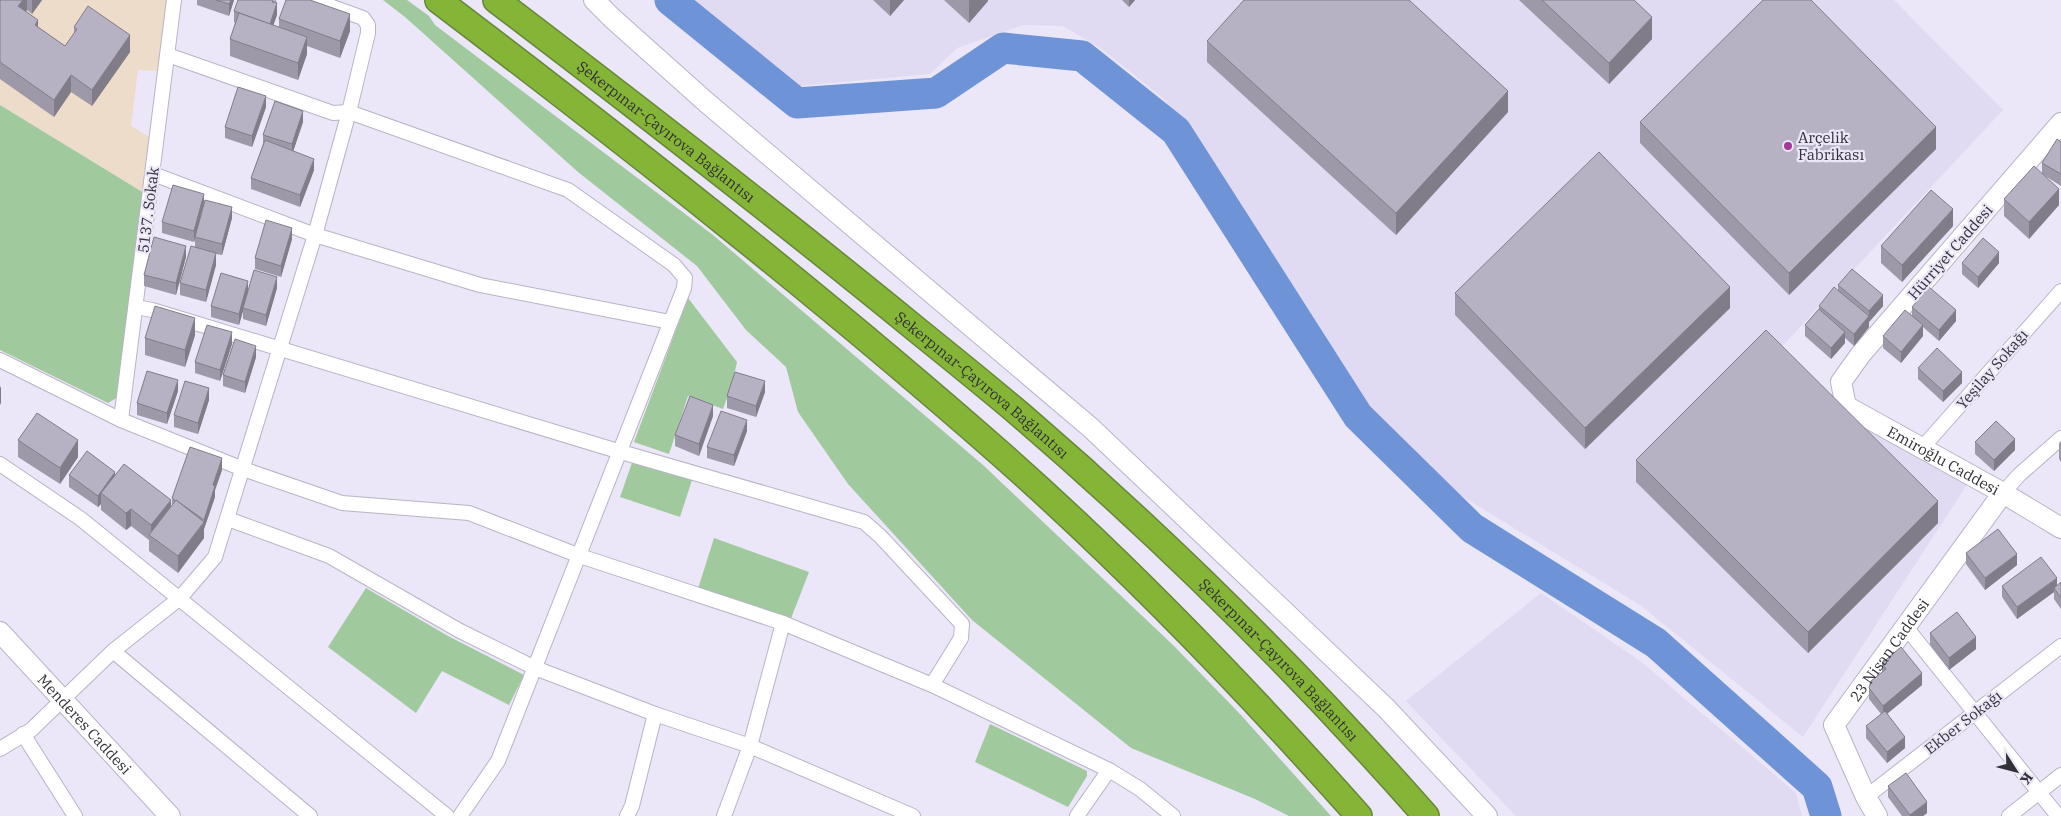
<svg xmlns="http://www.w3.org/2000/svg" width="2061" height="816" viewBox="0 0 2061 816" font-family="'IBM Plex Serif',serif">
<rect width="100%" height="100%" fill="#ebe6f8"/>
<g fill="#e0daf2">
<path d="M695,0h1199l109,110 -232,248 199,122 -167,257 -163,-132 -188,-115 -116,-114 -121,-210 -51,-67 -65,-52 -36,-21 -40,-1 -66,23 -27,26 -131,12z"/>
<path d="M1541,593l99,68 156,132 6,23h-286l-110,-115z"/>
</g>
<path fill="#eedccb" d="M0,0h167l-9,71 -20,-1 -7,56 20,12 -7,55 -144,-88z"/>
<g fill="#a0c99e">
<path d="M383,0h24l22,16 6,9 278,210 270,230 191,181 66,68 91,102h-42l-34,-17 -124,-51 -159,-128 -124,-136 -50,-72 -12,-45 -40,-37 -49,-64 -119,-94 -173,-155z"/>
<path d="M0,105l144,88 -26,204 -10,6 -108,-53z"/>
<path d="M688,298l49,64 -5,22 -9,25 -35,-13 -19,58 -35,-12z"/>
<path d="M633,460l59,20 -12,37 -60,-20z"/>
<path d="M714,538l95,34 -19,49 -93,-29z"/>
<path d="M366,588l82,48 76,39 -15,30 -67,-34 -26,42 -88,-66z"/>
<path d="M990,724l97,47v5l-19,31 -93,-45z"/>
</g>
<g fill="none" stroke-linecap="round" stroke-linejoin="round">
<path stroke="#6e93d7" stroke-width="31" d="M670,0l127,103 139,-10 67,-45 79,8 94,75 182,285 114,112 184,115 161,144 9,29"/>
<g stroke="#b8b4c4" stroke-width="16">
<g id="street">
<path d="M168,55l165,58 16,-1 219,78 106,75 11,13 -1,10 -186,473 -38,55"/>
<path d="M153,174l162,61 165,50 190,37"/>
<path d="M136,307l16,3 469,142 243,70 16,14 82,88 -1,14 -29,47"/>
<path d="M0,360l121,60 122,49 99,34 127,10 111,43 203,67 149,62 177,85 31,19 33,27"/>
<path d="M121,420l53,-420"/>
<path d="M1922,448l139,-157"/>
<path d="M0,464l81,55 366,297"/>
<path d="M2003,493l16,-18 42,-37"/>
<path d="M228,519l101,37 131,75 75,37 120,46 95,32 163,70"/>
<path d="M1905,626l153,190"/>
<path d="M113,651l197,165"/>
<path d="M23,734l52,82"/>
<path d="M0,749l31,-19 82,-79 67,-53 35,-41 100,-322 34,-123 19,-79v-8l-5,-7 -50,-18"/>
<path d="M1866,797l195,-151"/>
<path d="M627,816l5,-10 23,-92"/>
<path d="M724,816l26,-70 33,-123"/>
<path d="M1077,816l32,-46"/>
<path d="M2009,816l52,-41"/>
</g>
</g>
<g stroke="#b8b4c4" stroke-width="22">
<g id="secondary">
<path d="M594,0l18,18 94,84 385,326 295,280 101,108"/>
<path id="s1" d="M2061,123l-200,231 -20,28 5,24 157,87 58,35"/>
<path id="s2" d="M0,632l170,184"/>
<path id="s3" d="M1877,816l-11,-19 -32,-72 169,-232"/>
</g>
</g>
<g stroke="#688737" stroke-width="28">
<g id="highway">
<path d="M438,0c192,146 382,295 564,455 127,112 244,234 357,361"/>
<path id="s4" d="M496,0c142,108 283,217 421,330 36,29 72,58 106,87 143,123 278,257 403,399"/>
</g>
</g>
<use href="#street" stroke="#fff" stroke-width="14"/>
<use href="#secondary" stroke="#fff" stroke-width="20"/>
<use href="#highway" stroke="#84b537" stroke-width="25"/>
</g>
<g fill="#9d99a8">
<path d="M0,0h42l-10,14 -5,-4 -1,2 12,15 27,19 9,-12v-7l56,25 -38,54 -21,-14 -17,25 -54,-38z"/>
<path d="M197,0h37l-5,16 -32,-11z"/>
<path d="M276,0l1,15 -4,10 6,2v-8l71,12 -10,27 -33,-12v8l-9,26 -68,-24v-17l5,-16 -1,-1v-11z"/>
<path d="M873,0h31l-14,16z"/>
<path d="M944,0h44v1l-19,22z"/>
<path d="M1122,0h13l-6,7z"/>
<path d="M1519,0h115l18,39 -43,45z"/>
<path d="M1207,41l301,71 -112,123 -189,-173z"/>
<path d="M266,107l-14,40 -27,-9v-11z"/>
<path d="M303,122l-10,29 21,19 -14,37 -49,-18v-11l12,-34v-9z"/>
<path d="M1640,122l296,27 -147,146 -149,-152z"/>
<path d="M2061,142v44l-19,-12 17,31 -30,34 -25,-23v-17l38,-25v-11z"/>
<path d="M204,203l28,15 -10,37 -6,-1v11l-10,37 -26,-7v-12l15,-36v-7l-1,2 -32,-9v-11z"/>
<path d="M1953,226l-51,56 -21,-19v-17z"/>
<path d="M292,239l-11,38 -26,-8v-11z"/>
<path d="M186,257l-10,38 -32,-9v-11z"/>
<path d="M1962,263h37l-21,25 -16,-14z"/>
<path d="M1838,285l45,21 -14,16v5l-15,19 -9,-8v5l-14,16 -26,-23v-11l14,-16v-3l19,-16z"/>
<path d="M277,288l-11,38 -23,-7v-8l-4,14 -28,-8v-11l37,-16z"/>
<path d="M1455,293l275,15 -145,141 -130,-134z"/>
<path d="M1912,307l44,14 -17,20 -16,-14v9l-22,27 -18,-15v-12l29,-20z"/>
<path d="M195,335l-10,32 -40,-12v-17z"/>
<path d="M232,344l-12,37 -25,-8v-11z"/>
<path d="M256,357l-11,36 -22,-7v-11z"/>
<path d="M1918,368l44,15 -19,19 -25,-23z"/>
<path d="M178,391l-11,33 -30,-9v-12z"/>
<path d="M765,392l-9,25 -29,-9v-12z"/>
<path d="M209,400l-11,34 -24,-7v-12z"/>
<path d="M713,416l-14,40 -24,-10v-11z"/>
<path d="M747,431l-13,35 -27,-8v-11z"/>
<path d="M18,440l60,17 -18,27 -42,-27z"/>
<path d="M2061,441v21l-2,-3v-16z"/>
<path d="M1975,442l40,8 -21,21 -19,-17z"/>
<path d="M1636,460l302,63 -130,130 -172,-171z"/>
<path d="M222,470l-7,20v7l-11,32v9l-26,35 -29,-22v-11l-18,-14 -5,4 -25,-20v-6l-3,3 -29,-20v-12l46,-1 56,33 1,-1v-8z"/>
<path d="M1966,553l51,12 -32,25 -19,-26z"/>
<path d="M2061,582v27l-7,-10v-7l-37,27 -15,-22v-11h55z"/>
<path d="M1930,633l46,16 -27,21 -19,-25z"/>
<path d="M1882,663l40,22 -35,29 18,34 -18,15 -21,-25v-12l15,-12 -12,-15v-11l13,-16z"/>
<path d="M1888,786l39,27 -4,3h-21l-14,-19z"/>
</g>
<g fill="#807d88">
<path d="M23,0h4v10l-9,13v-17z"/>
<path d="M32,0h10l-10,14z"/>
<path d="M231,0h3l-5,16v-12z"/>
<path d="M890,0h14l-14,16z"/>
<path d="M970,0h18v1l-19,22v-22z"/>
<path d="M1129,0h6l-6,7z"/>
<path d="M277,3v12l-7,20v-11z"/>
<path d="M350,14v17l-10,27v-17z"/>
<path d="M1652,17v22l-43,45v-21z"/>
<path d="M38,20v17l-3,-12z"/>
<path d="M130,35v17l-38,54v-16z"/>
<path d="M307,37v17l-9,26v-17z"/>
<path d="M71,75v17l-17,25v-17z"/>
<path d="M1508,91v21l-112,123v-22z"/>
<path d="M266,96v11l-14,40v-11z"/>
<path d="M303,111v11l-11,33v-11z"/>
<path d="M1936,127v22l-147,146v-22z"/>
<path d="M314,159v11l-14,37v-12z"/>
<path d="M2059,189v16l-30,34v-17z"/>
<path d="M204,194v11l-9,32 -1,5v-11z"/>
<path d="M232,207v11l-10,37v-11z"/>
<path d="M1953,209v17l-51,56v-17z"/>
<path d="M292,228v11l-11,38v-11z"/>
<path d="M186,246v11l-10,38v-12z"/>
<path d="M1999,252v11l-21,25v-11z"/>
<path d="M216,253v12l-10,37v-12z"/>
<path d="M277,277v11l-11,38v-11z"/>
<path d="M248,281v11l-5,16v3l-4,14v-11z"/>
<path d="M1730,287v21l-145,141v-21z"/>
<path d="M1883,295v11l-14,16v5l-15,19v-12l15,-18v-5z"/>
<path d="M1956,310v11l-17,20v-11z"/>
<path d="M195,318v17l-10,32v-17z"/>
<path d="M1923,325v11l-22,27v-11z"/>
<path d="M232,332v12l-12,37v-11z"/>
<path d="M1845,332v11l-14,16v-11z"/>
<path d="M256,346v11l-11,36v-11z"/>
<path d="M1962,372v11l-19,19v-11z"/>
<path d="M178,380v11l-11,33v-11z"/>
<path d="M765,381v11l-9,25v-11z"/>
<path d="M1,386v17l-1,2v-17z"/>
<path d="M209,388v12l-11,34v-11z"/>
<path d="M713,405v11l-14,40v-12z"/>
<path d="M747,420v11l-13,35v-11z"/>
<path d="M2015,439v11l-21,21v-11z"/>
<path d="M78,440v17l-18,27v-16z"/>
<path d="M222,458v12l-7,20v7l-11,32v9l-26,35v-17l26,-33v-3l9,-35z"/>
<path d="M115,472v11l-14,10v11l-3,3v-11z"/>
<path d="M171,500v17l-20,19v-11z"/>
<path d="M1938,501v22l-130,130v-21z"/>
<path d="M131,509v17l-5,4v-17z"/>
<path d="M2017,554v11l-32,25v-12z"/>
<path d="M2057,578v12l-3,-2v4l-37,27v-12z"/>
<path d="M1976,637v12l-27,21v-12z"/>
<path d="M1922,673v12l-39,32v-11z"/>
<path d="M1905,737v11l-18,15v-11z"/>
<path d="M1927,802v11l-4,3h-13v-1z"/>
</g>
<g fill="#b7b2c3" stroke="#807d88">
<path d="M0,0h23l-5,6 20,14 -3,5 30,21 12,-17 -3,-2 14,-21 42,29 -38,55 -21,-15 -17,25 -54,-38z"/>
<path d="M216,0h15l-2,4z"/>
<path d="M238,0h35l-1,2 5,1 -7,21 -36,-13z"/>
<path d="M286,0h24l40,14 -10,27 -61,-22z"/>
<path d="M1244,0h165l99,91 -112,122 -189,-172z"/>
<path d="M1542,0h92l18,17 -43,46z"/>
<path d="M1763,0h48l125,127 -147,146 -149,-151z"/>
<path d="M239,13l68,24 -9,26 -68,-24z"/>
<path d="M238,87l28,9 -14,40 -27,-9z"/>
<path d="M275,101l28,10 -11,33 -29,-9z"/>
<path d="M2057,139l4,3v32l-19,-11z"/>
<path d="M265,140l49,19 -14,36 -49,-17z"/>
<path d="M1599,152l131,135 -145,141 -130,-135z"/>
<path d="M2034,166l25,23 -30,33 -25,-23z"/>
<path d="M173,185l31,9 -10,37 -32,-9z"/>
<path d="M1931,190l22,19 -51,56 -21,-19z"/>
<path d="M205,200l27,7 -10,37 -27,-7z"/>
<path d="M266,220l26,8 -11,38 -26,-8z"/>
<path d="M154,237l32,9 -10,37 -32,-8z"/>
<path d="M1983,238l16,14 -21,25 -16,-14z"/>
<path d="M191,246l25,7 -10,37 -26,-7z"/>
<path d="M1852,269l31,26 -14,16 -31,-26z"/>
<path d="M254,270l23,7 -11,38 -23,-7z"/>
<path d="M221,273l27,8 -9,33 -28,-8z"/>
<path d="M1834,287l35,29 -15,18 -35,-28z"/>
<path d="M1929,287l27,23 -17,20 -27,-23z"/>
<path d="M155,306l40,12 -10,32 -40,-12z"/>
<path d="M1819,309l26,23 -14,16 -26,-23z"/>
<path d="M1905,310l18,15 -22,27 -18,-16z"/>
<path d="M207,325l25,7 -12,38 -25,-8z"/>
<path d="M1766,330l172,171 -130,131 -172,-172z"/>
<path d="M235,339l21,7 -11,36 -22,-7z"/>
<path d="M1937,348l25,24 -19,19 -25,-23z"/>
<path d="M147,371l31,9 -11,33 -30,-10z"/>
<path d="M735,372l30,9 -9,25 -29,-10z"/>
<path d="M185,381l24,7 -11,35 -24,-8z"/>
<path d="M690,396l23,9 -14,39 -24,-9z"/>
<path d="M721,411l26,9 -13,35 -27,-8z"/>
<path d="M37,413l41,27 -18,28 -42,-28z"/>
<path d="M1996,421l19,18 -21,21 -19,-18z"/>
<path d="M190,447l32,11 -9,27 2,1 -11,34 -28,-20v1l-4,-3z"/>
<path d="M87,451l28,21 -17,24 -29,-21z"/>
<path d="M124,464l47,36 -20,25 -20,-16 -5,4 -25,-20z"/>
<path d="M176,500l28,22 -26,34 -29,-21z"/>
<path d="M1998,529l19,25 -32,24 -19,-25z"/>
<path d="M2041,557l16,21 -40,29 -15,-21z"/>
<path d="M2061,582v16l-7,-10z"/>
<path d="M1957,612l19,25 -27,21 -19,-25z"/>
<path d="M1901,647l21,26 -39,33 -14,-18 2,-7 15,-12 -4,-6z"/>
<path d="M1885,711l20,26 -18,15 -21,-26z"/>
<path d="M1906,773l21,29 -17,13 -22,-29z"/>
</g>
<circle fill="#a53898" stroke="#ebe6f8" stroke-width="2" cx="1788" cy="146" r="5"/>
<g text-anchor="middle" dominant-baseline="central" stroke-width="4.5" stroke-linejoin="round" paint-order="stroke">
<g font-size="15" fill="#333138" stroke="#ebe6f8">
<text stroke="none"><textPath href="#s4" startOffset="215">Şekerpınar-Çayırova Bağlantısı</textPath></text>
<text transform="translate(148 210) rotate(-83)">5137. Sokak</text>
<text transform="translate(1950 252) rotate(-49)">Hürriyet Caddesi</text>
<text transform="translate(1992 369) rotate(-49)">Yeşilay Sokağı</text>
<text stroke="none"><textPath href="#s4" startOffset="620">Şekerpınar-Çayırova Bağlantısı</textPath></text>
<text stroke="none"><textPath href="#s1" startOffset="476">Emiroğlu Caddesi</textPath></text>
<text stroke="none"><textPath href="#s3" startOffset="194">23 Nisan Caddesi</textPath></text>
<text stroke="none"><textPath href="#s4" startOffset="1025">Şekerpınar-Çayırova Bağlantısı</textPath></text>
<text transform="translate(1963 722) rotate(-38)">Ekber Sokağı</text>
<text stroke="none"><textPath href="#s2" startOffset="125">Menderes Caddesi</textPath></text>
</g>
<g font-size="15" fill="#333138" stroke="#ebe6f8" text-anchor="start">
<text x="1798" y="137">Arçelik<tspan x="1798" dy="17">Fabrikası</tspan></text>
</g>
</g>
<g transform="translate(2016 771) rotate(126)" stroke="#ebe6f8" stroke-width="4" paint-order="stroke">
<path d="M0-4L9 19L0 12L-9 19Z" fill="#333138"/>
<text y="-8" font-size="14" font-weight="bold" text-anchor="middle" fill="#333138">K</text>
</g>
</svg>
